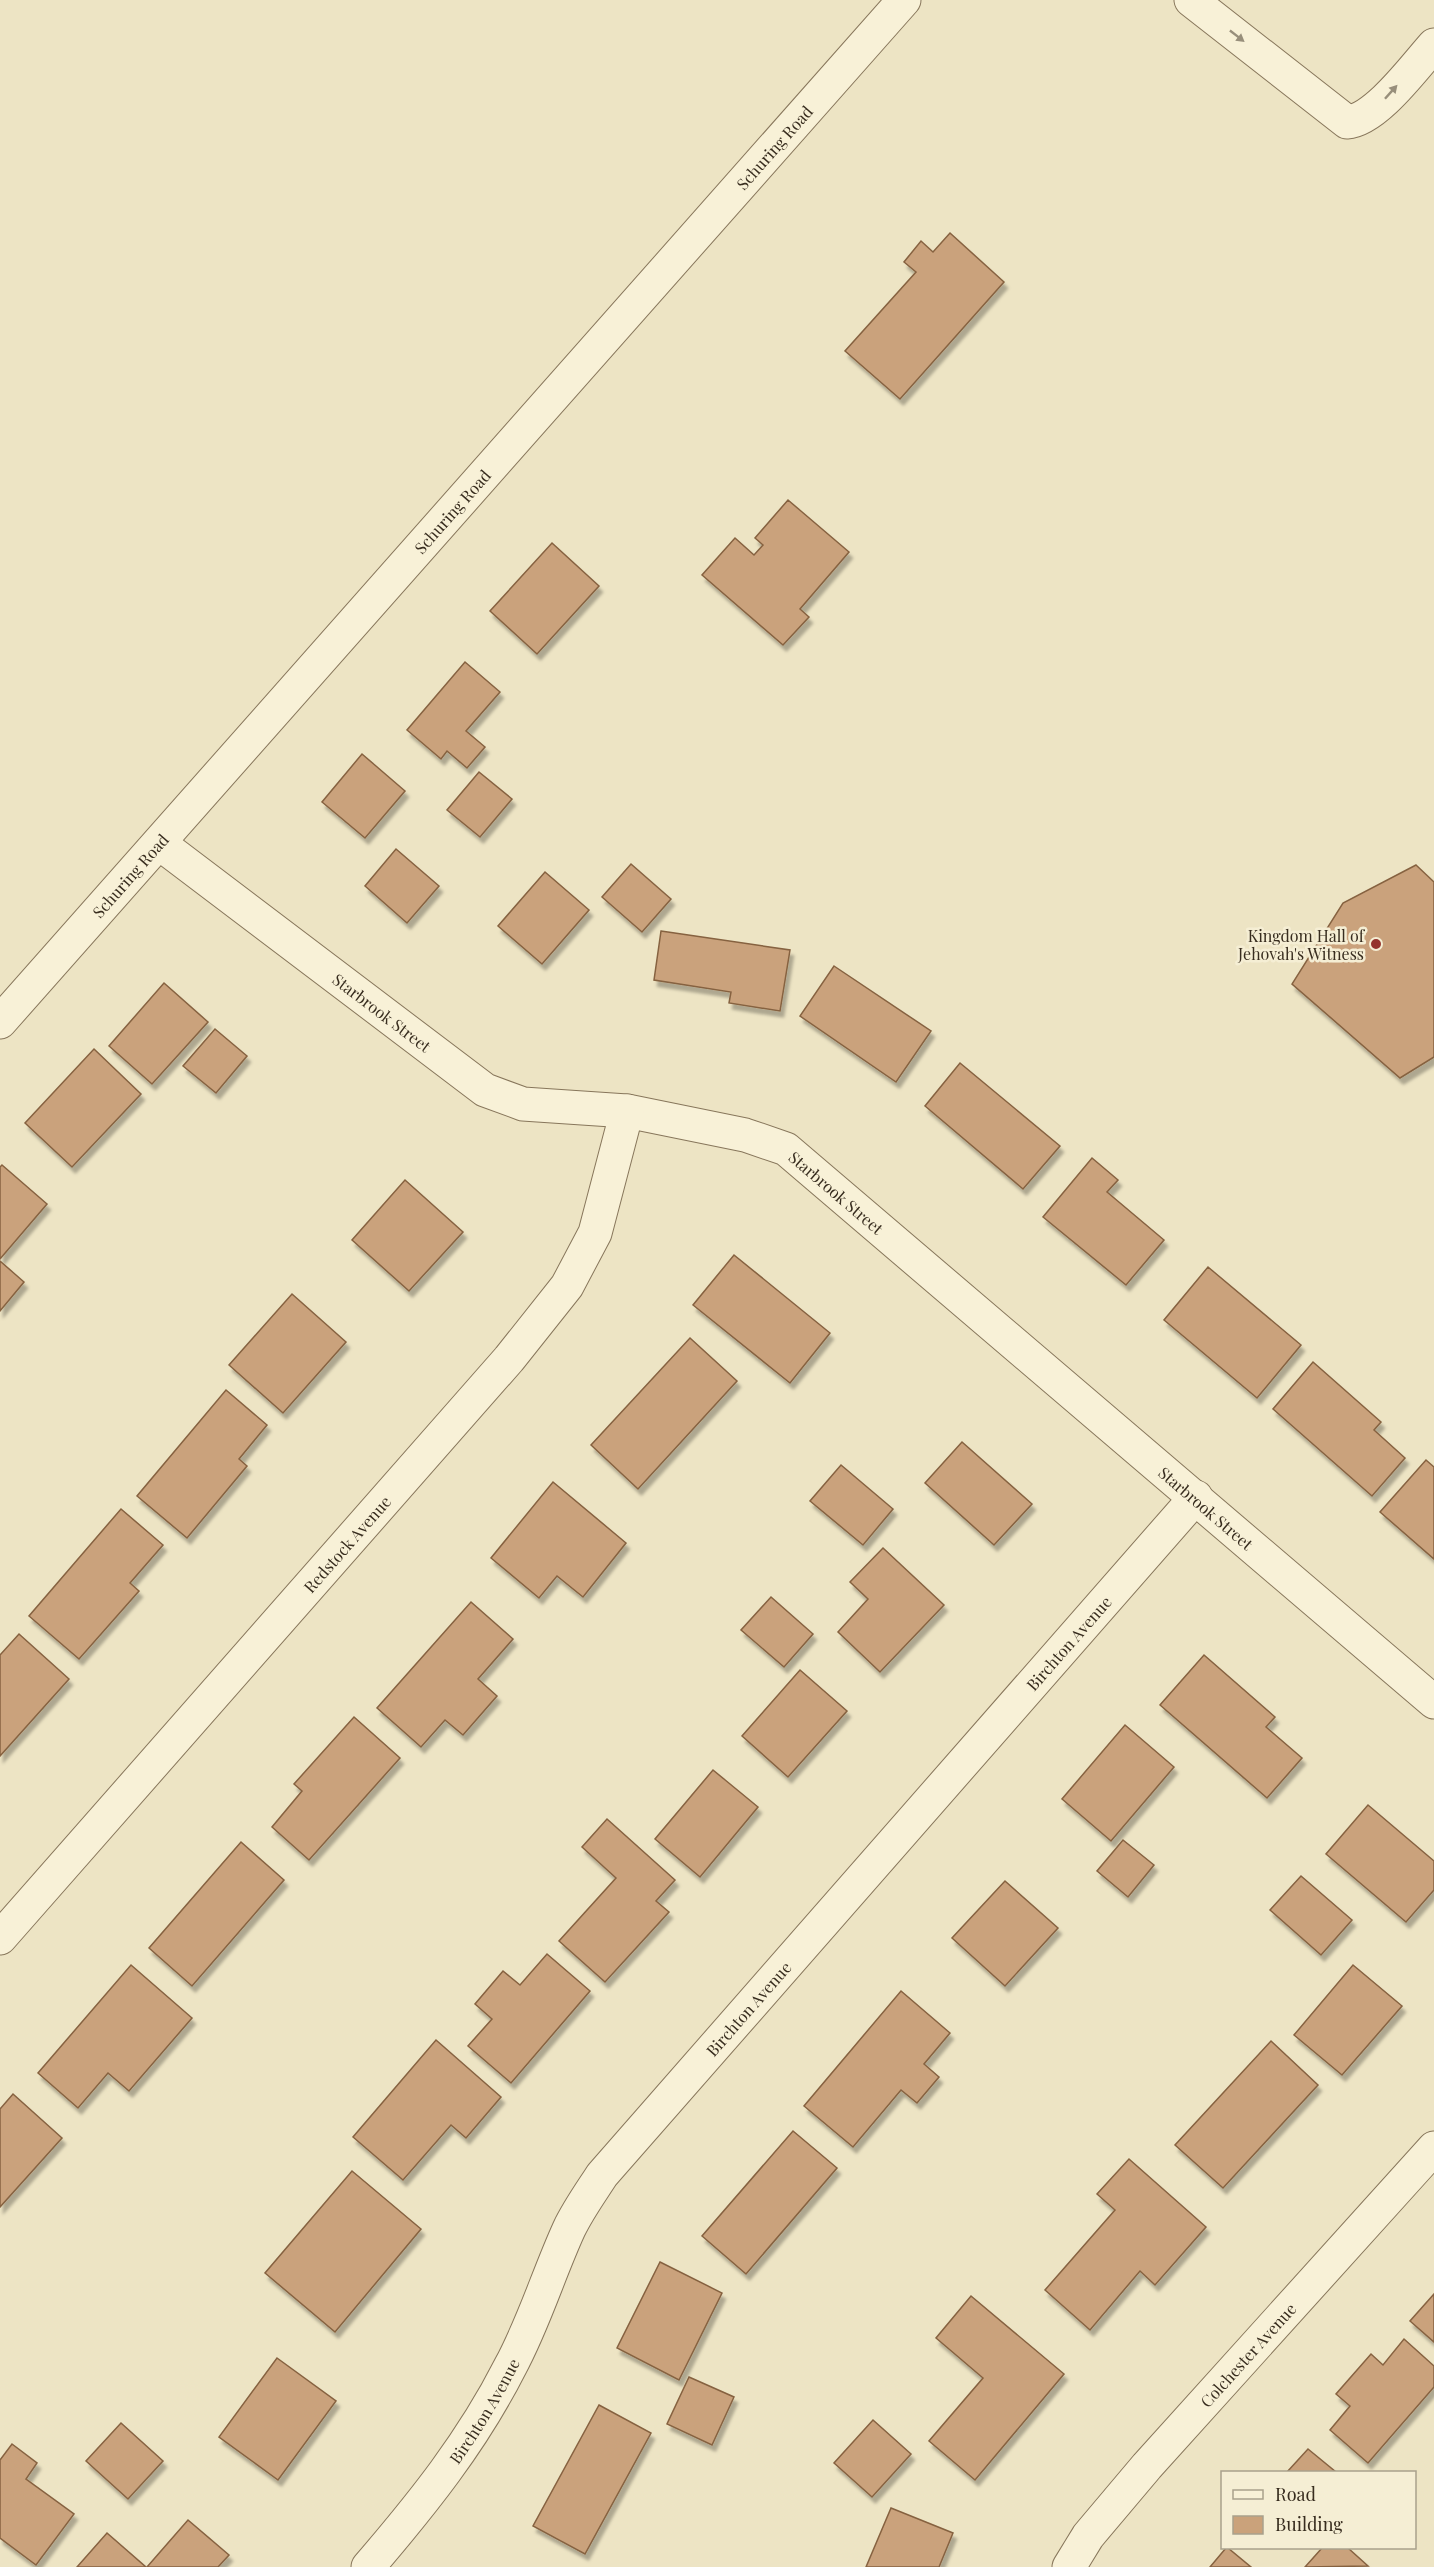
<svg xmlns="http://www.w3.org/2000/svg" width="1434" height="2567" viewBox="0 0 1434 2567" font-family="'Playfair Display',serif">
<defs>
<filter id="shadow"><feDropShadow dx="3.5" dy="6" stdDeviation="1.5" flood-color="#0004"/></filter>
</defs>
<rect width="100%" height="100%" fill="#ede4c4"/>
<g fill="#caa27b" stroke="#866241" stroke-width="1.5" filter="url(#shadow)">
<path d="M950,233l54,49 -104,117 -55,-48 71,-79 -12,-10 17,-21 12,11z"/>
<path d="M788,500l61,52 -49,57 9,8 -26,28 -81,-70 33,-37 19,17 9,-10 -8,-7z"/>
<path d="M552,543l47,43 -62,68 -47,-43z"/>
<path d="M465,662l35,30 -34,39 19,16 -18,21 -20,-17 -6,8 -34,-29z"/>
<path d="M362,754l43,37 -40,47 -43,-36z"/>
<path d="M479,772l33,27 -32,38 -33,-27z"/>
<path d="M396,849l43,37 -32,37 -42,-37z"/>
<path d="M631,864l40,35 -29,33 -40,-35z"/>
<path d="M1416,865l18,17v175l-34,21 -108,-94 51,-81z"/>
<path d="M545,872l44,38 -47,54 -44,-38z"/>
<path d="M661,931l129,19 -10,61 -51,-8 2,-11 -77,-12z"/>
<path d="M834,966l97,65 -35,51 -96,-66z"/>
<path d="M164,983l44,39 -56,62 -43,-38z"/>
<path d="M215,1029l32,27 -31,37 -33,-27z"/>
<path d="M94,1049l47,45 -69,73 -47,-44z"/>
<path d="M960,1063l100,83 -37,43 -98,-83z"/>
<path d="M1092,1158l26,22 -11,12 57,48 -38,45 -83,-68z"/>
<path d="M2,1165l45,39 -47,55v-92z"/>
<path d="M405,1180l58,52 -54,59 -57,-51z"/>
<path d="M734,1255l96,78 -40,50 -97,-78z"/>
<path d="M0,1261l24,21 -24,29z"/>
<path d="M1208,1267l93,78 -44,53 -93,-78z"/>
<path d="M292,1294l54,48 -63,71 -54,-48z"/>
<path d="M690,1338l47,43 -99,108 -47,-44z"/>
<path d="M1313,1362l68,60 -7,8 31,28 -33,38 -99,-87z"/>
<path d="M226,1390l41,35 -28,34 8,7 -60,72 -50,-42z"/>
<path d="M962,1442l70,62 -38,41 -69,-62z"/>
<path d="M1426,1460l8,7v92l-54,-47z"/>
<path d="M841,1465l52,44 -30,36 -53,-44z"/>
<path d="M553,1482l73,61 -43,54 -26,-21 -18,22 -48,-40z"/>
<path d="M121,1509l42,36 -33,38 9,8 -60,68 -50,-43z"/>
<path d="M883,1548l61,57 -64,67 -42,-40 30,-33 -18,-17z"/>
<path d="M771,1597l42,37 -29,33 -43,-37z"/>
<path d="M471,1602l42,37 -35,40 19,17 -34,39 -18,-15 -24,27 -44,-39z"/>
<path d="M19,1634l50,45 -69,77v-101z"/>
<path d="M1204,1655l71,62 -9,10 36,31 -35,40 -107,-93z"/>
<path d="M800,1670l47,41 -59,66 -46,-41z"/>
<path d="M354,1717l46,41 -91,102 -37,-33 30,-36 -8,-7z"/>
<path d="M1125,1725l49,42 -63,74 -49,-42z"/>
<path d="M713,1770l45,37 -58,70 -45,-38z"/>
<path d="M1368,1805l66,56v29l-28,32 -80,-68z"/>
<path d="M607,1819l68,61 -19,21 13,11 -64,70 -46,-41 57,-63 -34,-31z"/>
<path d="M1123,1840l31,25 -26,32 -31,-26z"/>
<path d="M241,1842l43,38 -92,106 -43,-38z"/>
<path d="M1301,1876l51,44 -31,35 -51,-45z"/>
<path d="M1005,1881l53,47 -53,58 -53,-48z"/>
<path d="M547,1954l43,37 -79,92 -43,-37 24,-27 -17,-15 28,-33 17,14z"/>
<path d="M131,1965l61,53 -63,73 -21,-18 -30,35 -40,-35z"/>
<path d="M1353,1965l49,41 -60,69 -48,-40z"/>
<path d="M901,1991l49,42 -26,31 15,13 -22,26 -16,-13 -48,57 -49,-41z"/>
<path d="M436,2040l65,57 -35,41 -15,-13 -48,55 -50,-43z"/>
<path d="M1271,2041l47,44 -95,103 -48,-43z"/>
<path d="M13,2094l49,44 -62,69v-98z"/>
<path d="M793,2131l44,37 -91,106 -44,-38z"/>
<path d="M1129,2159l77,68 -51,58 -15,-14 -50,59 -45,-40 70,-80 -18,-16z"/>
<path d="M352,2171l69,58 -86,103 -70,-59z"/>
<path d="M660,2262l62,31 -43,87 -62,-32z"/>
<path d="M1434,2294v48l-24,-21z"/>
<path d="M971,2296l93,78 -89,106 -46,-39 54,-63 -47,-40z"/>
<path d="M1404,2339l30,27v21l-66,76 -38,-33 20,-24 -14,-12 35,-40 12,11z"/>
<path d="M277,2358l59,43 -58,79 -59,-43z"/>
<path d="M689,2377l45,20 -22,48 -45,-21z"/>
<path d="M599,2405l52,28 -66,121 -52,-28z"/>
<path d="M873,2420l38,34 -39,43 -38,-34z"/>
<path d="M121,2423l42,38 -35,38 -42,-38z"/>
<path d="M12,2444l25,19 -11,16 48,35 -38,51 -36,-27v-78z"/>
<path d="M1308,2449l28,23h-49z"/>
<path d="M891,2508l62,25 -14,34h-73z"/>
<path d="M188,2520l41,35 -11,12h-71z"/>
<path d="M107,2533l39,34h-69z"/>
<path d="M1226,2548h2l23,19h-41z"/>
<path d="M1322,2548h26l20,18 -63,1z"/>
</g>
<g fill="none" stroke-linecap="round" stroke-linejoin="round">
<g stroke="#87765b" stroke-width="35">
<g id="minor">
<path d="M1191,0l156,122c29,-2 68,-56 87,-77"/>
<path id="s1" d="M159,843l326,247 38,14 104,7 118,24 41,14 648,553"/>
<path id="s2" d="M0,1022l904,-1022"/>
<path id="s3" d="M0,1938l509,-579 58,-73 28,-53 32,-122"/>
<path id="s4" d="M368,2567c54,-63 104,-125 142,-200 24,-44 38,-92 59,-138 9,-19 22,-37 33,-54l594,-678"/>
<path id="s5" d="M1069,2567l19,-31 59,-70 287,-318"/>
</g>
</g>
<use href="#minor" stroke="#f8f1d7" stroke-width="33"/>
</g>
<defs><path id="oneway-solid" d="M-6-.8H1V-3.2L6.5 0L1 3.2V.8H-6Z" transform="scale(1.5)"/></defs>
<g fill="#988f7b">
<use href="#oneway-solid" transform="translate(1237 36) rotate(38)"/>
<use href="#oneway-solid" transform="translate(1391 92) rotate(-48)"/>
</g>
<circle fill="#95342d" stroke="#f5eed4" stroke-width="2" cx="1376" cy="944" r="6"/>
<g text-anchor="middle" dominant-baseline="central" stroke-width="5" stroke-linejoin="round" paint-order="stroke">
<g font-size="16" fill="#382d1f" stroke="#f5eed4">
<text stroke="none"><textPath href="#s2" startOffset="1168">Schuring Road</textPath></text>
<text stroke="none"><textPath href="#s2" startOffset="682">Schuring Road</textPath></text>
<text stroke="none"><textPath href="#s2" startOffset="196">Schuring Road</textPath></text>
<text stroke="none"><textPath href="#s1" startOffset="280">Starbrook Street</textPath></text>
<text stroke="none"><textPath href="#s1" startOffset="784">Starbrook Street</textPath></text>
<text stroke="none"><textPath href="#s1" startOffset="1270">Starbrook Street</textPath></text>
<text stroke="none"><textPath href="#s3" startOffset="525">Redstock Avenue</textPath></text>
<text stroke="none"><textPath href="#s4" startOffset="1167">Birchton Avenue</textPath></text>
<text stroke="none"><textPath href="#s4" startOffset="681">Birchton Avenue</textPath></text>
<text stroke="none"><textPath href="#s5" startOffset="278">Colchester Avenue</textPath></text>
<text stroke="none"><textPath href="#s4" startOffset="195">Birchton Avenue</textPath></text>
</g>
<g font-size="16" fill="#382d1f" stroke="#f5eed4" text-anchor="end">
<text x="1364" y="935">Kingdom Hall of<tspan x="1364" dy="18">Jehovah's Witness</tspan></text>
</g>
</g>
<rect x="1221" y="2471" width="195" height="78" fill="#f5eed4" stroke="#a9a18c" stroke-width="1.5"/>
<rect x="1233" y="2490" width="30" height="9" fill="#f8f1d7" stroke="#a9a18c" stroke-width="1.5"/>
<text x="1275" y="2501" font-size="18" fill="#382d1f">Road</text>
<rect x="1233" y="2516" width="30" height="18" fill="#caa27b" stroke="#a9a18c" stroke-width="1.5"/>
<text x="1275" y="2531" font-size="18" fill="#382d1f">Building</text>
</svg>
